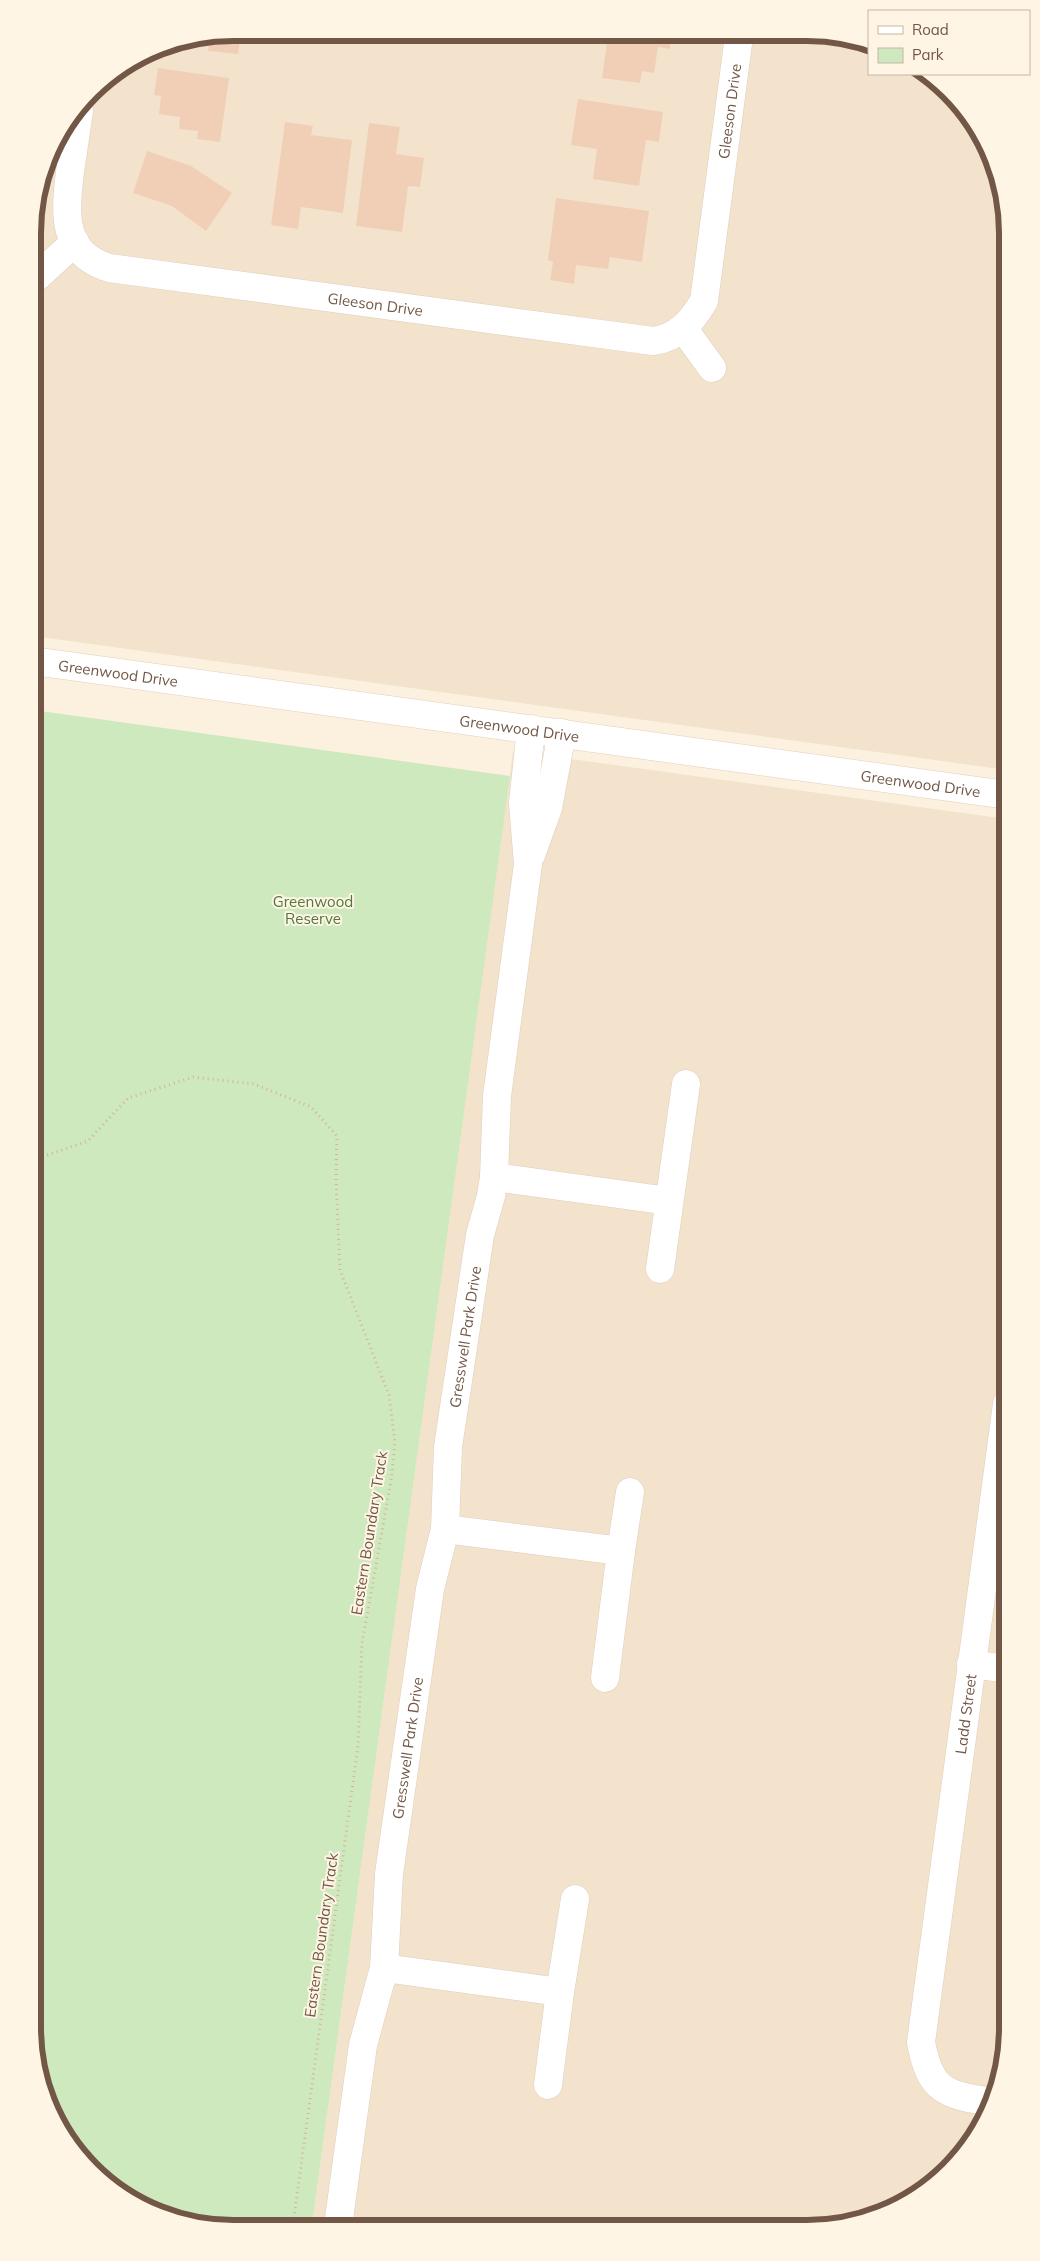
<svg xmlns="http://www.w3.org/2000/svg" width="1040" height="2261" viewBox="0 0 1040 2261" font-family="Mulish,sans-serif">
<rect width="100%" height="100%" fill="#fcf1df"/>
<g fill="#f3e3cd">
<path d="M233,33l613,3 23,8v30h58l12,8 35,40 27,59 6,52v537l-974,-134v-417l20,-75 48,-62 55,-34z"/>
<path d="M513,751l494,68v1223l-15,63 -34,55 -40,35 -59,27 -52,6 -495,-3z"/>
</g>
<path fill="#cfe9be" d="M33,710l477,66 -198,1449h-118l-50,-17 -43,-29 -35,-40 -27,-59 -6,-52z"/>
<g fill="#f1cfb6">
<path d="M233,32l8,1 -3,21 -30,-3 2,-14z"/>
<path d="M608,35h63l-1,14 -12,-2 -4,26 -12,-2 -2,12 -38,-5z"/>
<path d="M158,68l71,10 -9,64 -23,-3 1,-8 -19,-2 1,-12 -21,-3 2,-18 -7,-1z"/>
<path d="M578,99l85,13 -4,30 -13,-2 -7,46 -46,-7 4,-30 -26,-4z"/>
<path d="M285,122l28,4 -2,9 41,5 -9,73 -42,-6 -3,22 -27,-4z"/>
<path d="M369,123l31,4 -4,27 28,4 -4,29 -12,-1 -6,46 -46,-6z"/>
<path d="M147,151l44,15 41,27 -26,38 -34,-25 -39,-13z"/>
<path d="M556,198l93,13 -7,51 -32,-5 -2,12 -32,-4 -2,19 -24,-4 3,-18 -5,-2z"/>
</g>
<g fill="none" stroke-linecap="round" stroke-linejoin="round">
<g stroke="#e0cdbb" stroke-width="29">
<g id="street">
<path id="s1" d="M79,111c-3,20 -6,41 -9,61 -5,42 -9,80 39,96l544,73c25,-3 39,-20 51,-40l35,-265"/>
<path d="M38,276l37,-34"/>
<path d="M683,328l29,40"/>
<path d="M531,855l17,-47 14,-75"/>
<path d="M494,1177l175,24"/>
<path d="M660,1269l26,-185"/>
<path d="M445,1529l176,22 -16,127"/>
<path d="M621,1551l9,-59"/>
<path d="M971,1664l36,5"/>
<path d="M384,1968l176,24 15,-93"/>
<path d="M548,2085l12,-93"/>
<path id="s2" d="M993,2102c-46,-7 -63,-9 -72,-60l86,-638"/>
<path id="s3" d="M338,2226l25,-181 21,-77 5,-94 41,-285 15,-60 3,-82 32,-212 11,-39 3,-19 3,-81 31,-232 -5,-61 8,-74"/>
</g>
</g>
<g stroke="#e5ceb9" stroke-width="29">
<g id="secondary">
<path id="s4" d="M33,661l974,134"/>
</g>
</g>
<path stroke="#d5b29a" stroke-width="3" stroke-dasharray="1 4" stroke-linecap="butt" d="M33,1160l55,-19 40,-43 65,-21 61,7 57,23 26,29 -1,43 4,91 49,125 6,48 -4,38 -29,162 -4,103 -65,479"/>
<use href="#street" stroke="#fff" stroke-width="28"/>
<use href="#secondary" stroke="#fff" stroke-width="28"/>
</g>
<g text-anchor="middle" dominant-baseline="central" stroke-width="4" stroke-linejoin="round" paint-order="stroke">
<g font-size="15" fill="#725747" stroke="#fff5e5">
<text stroke="none"><textPath href="#s1" startOffset="985">Gleeson Drive</textPath></text>
<text stroke="none"><textPath href="#s1" startOffset="446">Gleeson Drive</textPath></text>
<text stroke="none"><textPath href="#s4" startOffset="86">Greenwood Drive</textPath></text>
<text stroke="none"><textPath href="#s4" startOffset="491">Greenwood Drive</textPath></text>
<text stroke="none"><textPath href="#s4" startOffset="896">Greenwood Drive</textPath></text>
<text stroke="none"><textPath href="#s3" startOffset="900">Gresswell Park Drive</textPath></text>
<text transform="translate(369 1533) rotate(-81)">Eastern Boundary Track</text>
<text stroke="none"><textPath href="#s2" startOffset="436">Ladd Street</textPath></text>
<text stroke="none"><textPath href="#s3" startOffset="484">Gresswell Park Drive</textPath></text>
<text transform="translate(321 1935) rotate(-82)">Eastern Boundary Track</text>
</g>
<g font-size="15" fill="#4f783f" stroke="#fff5e5">
<text x="313" y="901">Greenwood<tspan x="313" dy="17">Reserve</tspan></text>
</g>
</g>
<path d="M0 0H1040V2261H0ZM233 41H807A192 192 0 0 1 999 233V2028A192 192 0 0 1 807 2220H233A192 192 0 0 1 41 2028V233A192 192 0 0 1 233 41Z" fill="#fff5e5" fill-rule="evenodd"/>
<path fill="none" stroke="#725747" stroke-width="6" d="M233 41H807A192 192 0 0 1 999 233V2028A192 192 0 0 1 807 2220H233A192 192 0 0 1 41 2028V233A192 192 0 0 1 233 41Z"/>
<rect x="868" y="10" width="162" height="65" fill="#fff5e5" stroke="#c7b6a6"/>
<rect x="878" y="26" width="25" height="8" fill="#ffffff" stroke="#c7b6a6"/>
<text x="912" y="35" font-size="15" fill="#725747">Road</text>
<rect x="878" y="48" width="25" height="15" fill="#cfe9be" stroke="#c7b6a6"/>
<text x="912" y="60" font-size="15" fill="#725747">Park</text>
</svg>
